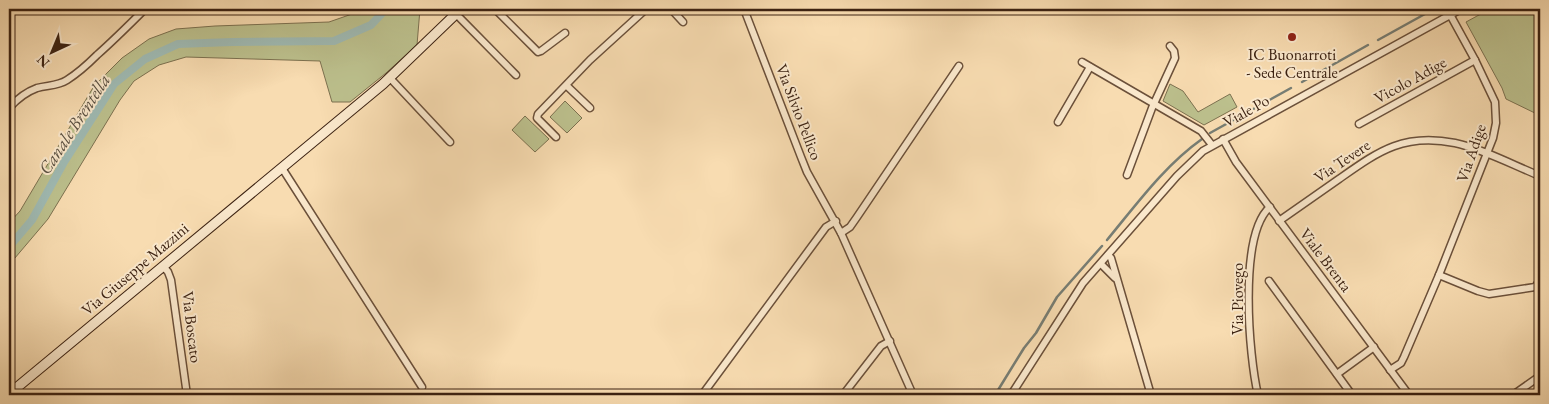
<svg xmlns="http://www.w3.org/2000/svg" width="1549" height="404" viewBox="0 0 1549 404" font-family="'EB Garamond',serif">
<rect width="100%" height="100%" fill="#f8dcb1"/>
<filter id="stains"><feTurbulence type="fractalNoise" baseFrequency=".004" numOctaves="4"/><feColorMatrix values="0 0 0 0 .2 0 0 0 0 .09 0 0 0 0 .02 0 0 0 .5 -.17"/></filter>
<radialGradient id="worn" r=".72"><stop offset=".6" stop-color="#630" stop-opacity="0"/><stop offset="1" stop-color="#630" stop-opacity=".3"/></radialGradient>
<g fill="#bcc08d" stroke="#7c7150">
<path d="M358,9h62l-3,36 -31,28 -36,29h-18l-12,-41 -134,-4 -27,8 -25,16 -14,19 -72,119 -39,46v-42l11,-12 74,-125 28,-28 27,-19 27,-10 39,-3 114,-4 23,-8z"/>
<path d="M1490,9h50v58c-8,15 -3,32 -1,48l-33,-16 -4,-11 -36,-66z"/>
<path d="M1170,84l13,7 15,21 32,-18 7,13 -33,18 -41,-24z"/>
<path d="M565,101l17,17 -15,15 -17,-16z"/>
<path d="M525,116l24,23 -14,13 -23,-22z"/>
</g>
<g fill="none" stroke-linecap="round" stroke-linejoin="round">
<g stroke="#777d73" stroke-width="2.5">
<path d="M1378,40l56,-31"/>
<path d="M1302,82l66,-37"/>
<path d="M1210,133l81,-45"/>
<path d="M1107,240c29,-35 57,-74 95,-101"/>
<path d="M995,395l29,-47 12,-15 21,-36 45,-51"/>
</g>
<path stroke="#9fbab3" stroke-width="8" d="M9,247l23,-27 32,-58 50,-78 31,-25 33,-15 54,-2 102,-1 37,-16 15,-16"/>
<g stroke="#6b503a" stroke-width="9">
<g id="minor">
<path d="M495,9l43,43 3,-1 24,-18"/>
<path d="M671,9l12,13"/>
<path d="M744,9l57,148 6,15 34,61 72,162"/>
<path d="M456,14l60,61"/>
<path d="M1082,62l119,69 11,14"/>
<path d="M390,78l60,64"/>
<path d="M567,86l23,22"/>
<path d="M9,108c8,-9 17,-16 28,-20 11,-3 21,-2 30,-8 11,-7 21,-16 30,-25 17,-15 33,-31 48,-46"/>
<path d="M1058,122l32,-55"/>
<path d="M1359,124l116,-64"/>
<path d="M556,137l-19,-19 1,-4 52,-54 56,-51"/>
<path d="M1223,139l13,23 173,233"/>
<path d="M282,168l140,219"/>
<path d="M1127,175l25,-67 23,-50 -1,-7 -4,-5"/>
<path d="M1279,221c20,-14 40,-28 60,-42 40,-28 64,-46 116,-36 28,6 58,22 85,33"/>
<path d="M841,233l9,-6 7,-10 102,-151"/>
<path d="M1108,255l3,3 40,137"/>
<path d="M1101,264l14,14"/>
<path d="M163,266l5,6 3,8 16,115"/>
<path d="M1439,275l39,16 11,3 46,-7 5,-7"/>
<path d="M1269,281l83,114"/>
<path d="M1390,370l11,-7 3,-6 35,-82 54,-137 3,-15 -1,-21 -20,-42 -28,-51"/>
<path d="M1337,374l37,-27"/>
<path d="M702,395l124,-168 10,-6"/>
<path d="M843,395l38,-49 9,-5"/>
<path d="M1011,395l72,-112 94,-107 26,-25 258,-142"/>
<path d="M1258,395c-9,-38 -20,-160 12,-188"/>
<path d="M1513,395l27,-19"/>
</g>
</g>
<g stroke="#3c2212" stroke-width="11">
<path id="secondary" d="M9,394l374,-310 78,-75"/>
</g>
<use href="#minor" stroke="#fae8cc" stroke-width="6"/>
<use href="#secondary" stroke="#fae8cc" stroke-width="9"/>
</g>
<circle fill="#8f2418" stroke="#fae8cc" stroke-width="2" cx="1292" cy="37" r="5"/>
<g text-anchor="middle" dominant-baseline="central" stroke-width="4" stroke-linejoin="round" paint-order="stroke">
<g font-size="16" fill="#3c2212" stroke="#fae8cc">
<text x="1292" y="54">IC Buonarroti<tspan x="1292" dy="18">- Sede Centrale</tspan></text>
</g>
<g font-size="16" fill="#3c2212" stroke="#fae8cc">
<text transform="translate(1410 80) rotate(-29)">Vicolo Adige</text>
<text transform="translate(1246 111) rotate(-29)">Viale Po</text>
<text transform="translate(799 112) rotate(69)">Via Silvio Pellico</text>
<text transform="translate(1471 153) rotate(-71)">Via Adige</text>
<text transform="translate(1342 161) rotate(-34)">Via Tevere</text>
<text transform="translate(1326 260) rotate(53)">Viale Brenta</text>
<text transform="translate(135 269) rotate(-40)">Via Giuseppe Mazzini</text>
<text transform="translate(1237 299) rotate(-90)">Via Piovego</text>
<text transform="translate(192 327) rotate(83)">Via Boscato</text>
</g>
<g font-size="18" font-style="italic" fill="#5a5042" stroke="#fae8cc">
<text transform="translate(74 124) rotate(-57)">Canale Brentella</text>
</g>
</g>
<rect width="1549" height="404" fill="none" stroke="#f8dcb1" stroke-width="30"/>
<rect x="10" y="10" width="1529" height="384" fill="none" stroke="#3c2212" stroke-width="2.5"/>
<rect x="15" y="15" width="1519" height="374" fill="none" stroke="#3c2212"/>
<g transform="translate(52 52) rotate(224)" stroke="#fae8cc" stroke-width="4" paint-order="stroke">
<path d="M0-4L9 19L0 12L-9 19Z" fill="#3c2212"/>
<text y="-8" font-size="14" font-weight="bold" text-anchor="middle" fill="#3c2212">N</text>
</g>
<rect width="100%" height="100%" filter="url(#stains)"/>
<rect width="100%" height="100%" fill="url(#worn)"/>
</svg>
